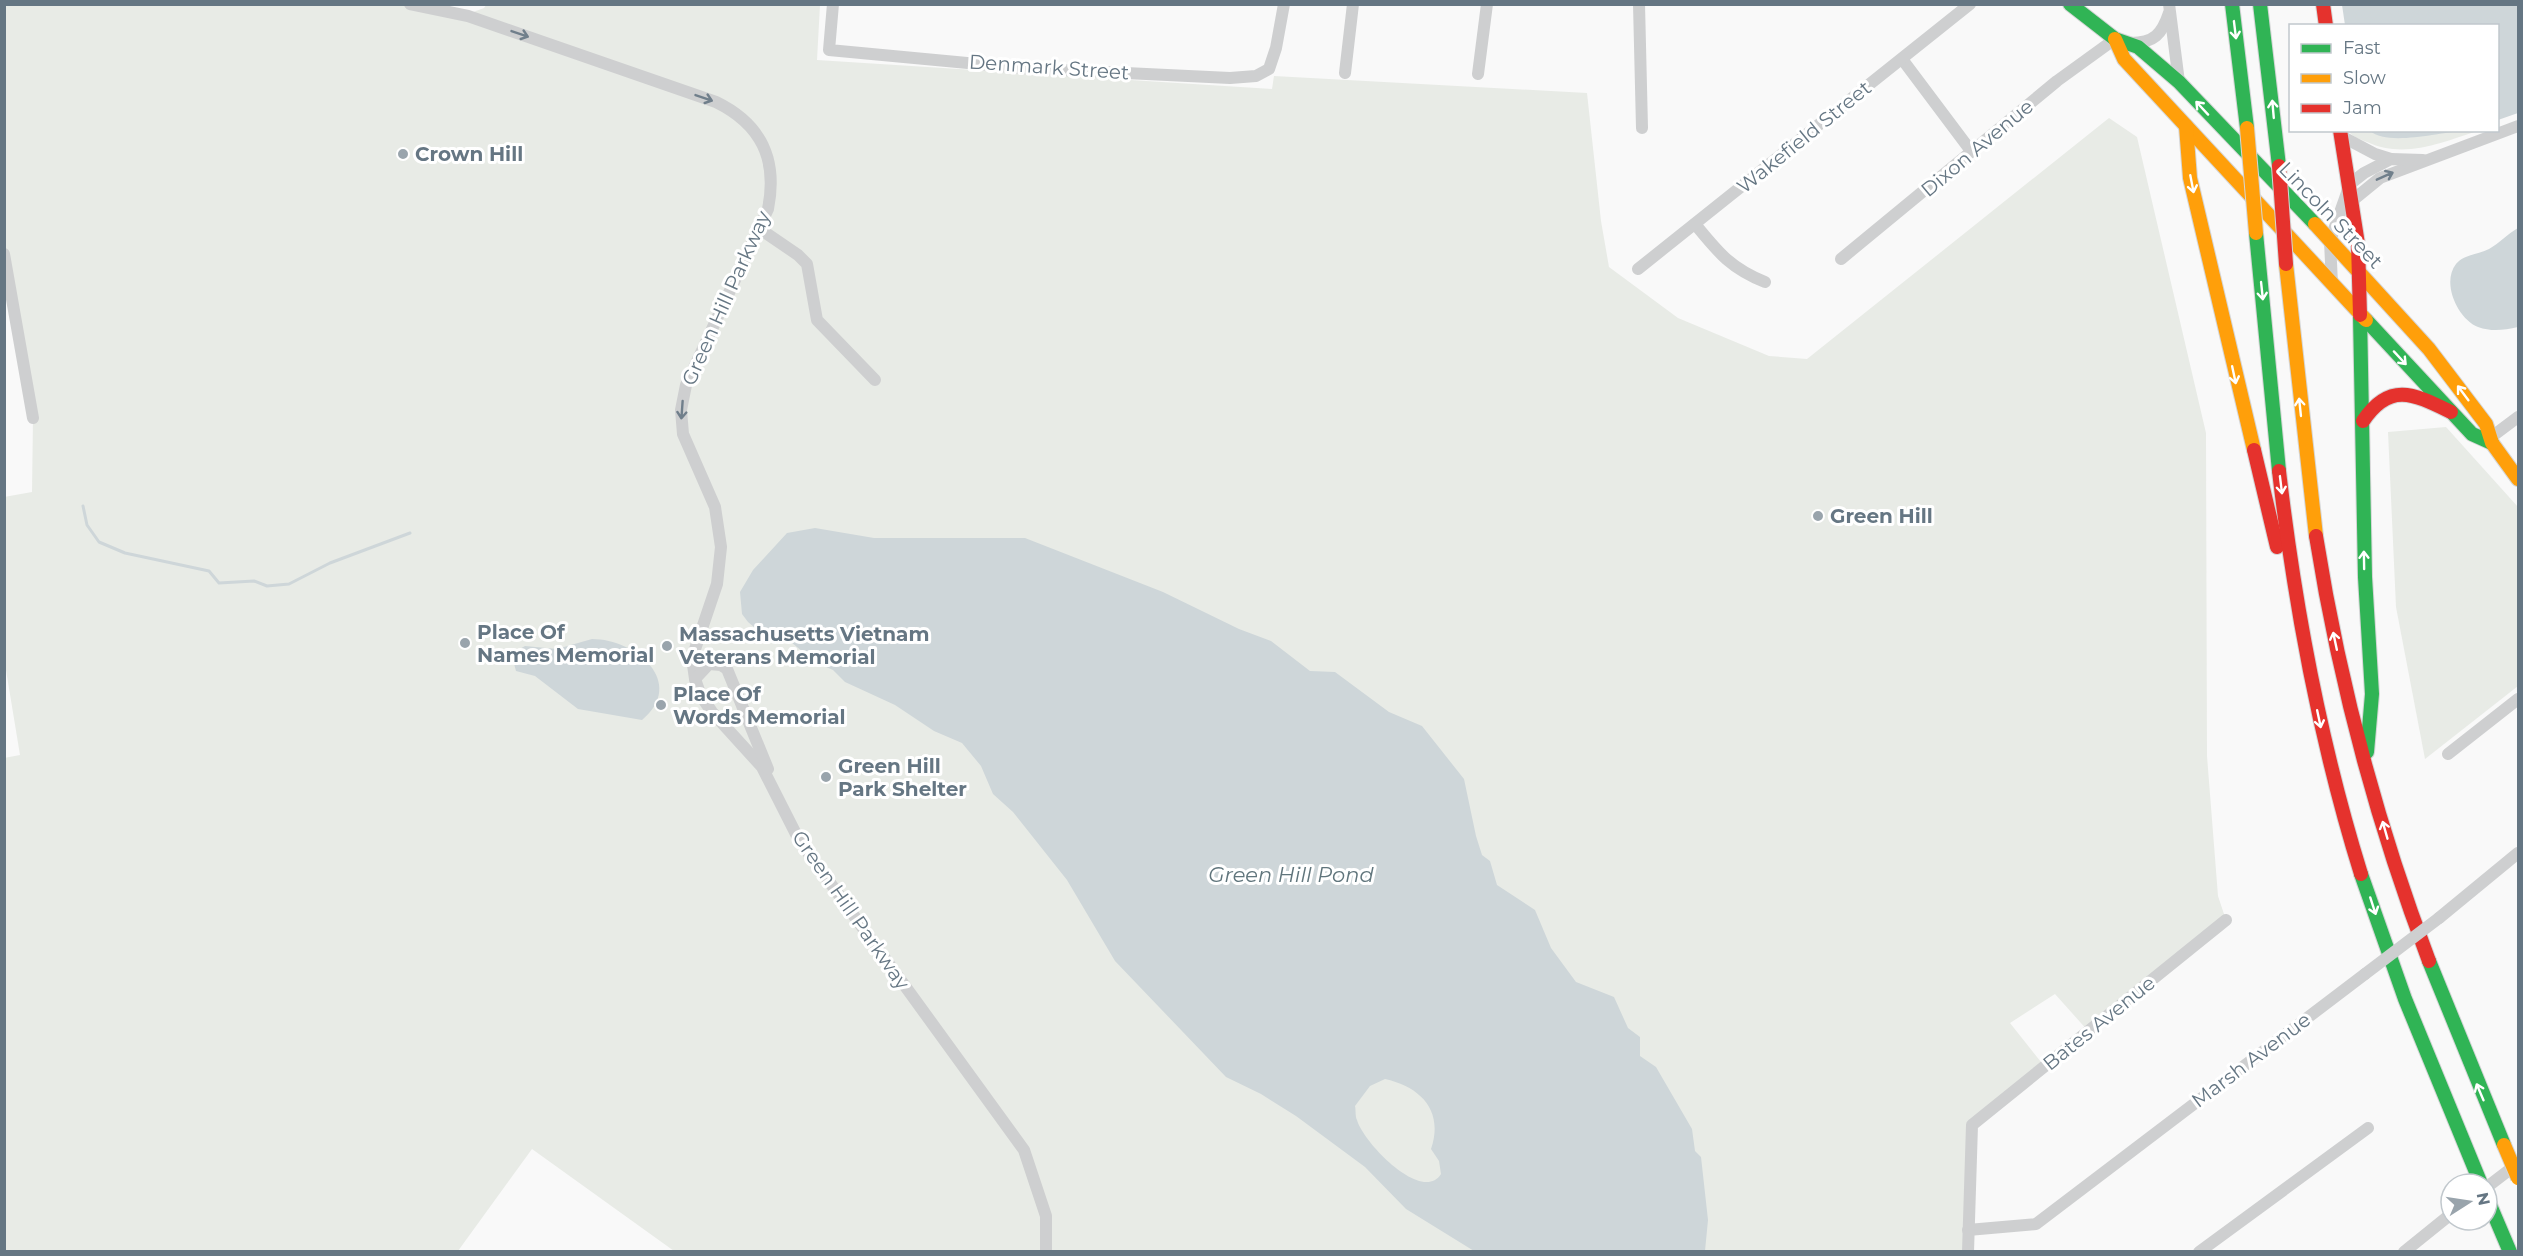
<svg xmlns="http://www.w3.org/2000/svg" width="2523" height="1256" viewBox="0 0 2523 1256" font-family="Montserrat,sans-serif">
<rect width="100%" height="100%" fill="#f9f9f9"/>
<g fill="#e8ebe6">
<path d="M410,4l55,11 19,-7 3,-4 333,1 -3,55 455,29 2,-13 313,17 14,128 8,46 69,51 91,38 38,3 302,-241 28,19 69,296 1,323 11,140 8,24 -137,112 -34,-38 -45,29 35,44 -73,58 -4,126h-1294l-142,-102 -74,102h-453l-1,-493 16,-3 -15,-91 -1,-167 28,-5 1,-74 -28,-164 -1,-249z"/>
<path d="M2348,131h129c-36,12 -73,28 -110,11 -8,-3 -14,-5 -19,-11z"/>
<path d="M2446,427l72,80v179l-93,73 -29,-152 -8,-175z"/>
</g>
<g fill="#ced6d9" fill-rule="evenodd">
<path d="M2342,5h176v108l-20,7v-94l-153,-1z"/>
<path d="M2370,131h90c-22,2 -73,15 -90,0z"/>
<path d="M2518,228v99c-14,3 -26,5 -40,0 -20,-8 -37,-44 -22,-63 7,-9 23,-10 33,-15 11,-6 18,-15 29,-21z"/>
<path d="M815,528l59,10h151l138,54 76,37 32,12 39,30 25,1 54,40 33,14 42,53 12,57 6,19 8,6 7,24 38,25 16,38 25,34 38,15 14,31 12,9v19l16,11 36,62 3,22 6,6 7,63 -3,31h-231l-68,-42 -41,-42 -69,-51 -35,-22 -35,-17 -111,-116 -48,-81 -54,-68 -20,-18 -12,-28 -19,-23 -28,-12 -39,-26 -50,-23 -12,-12 -18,-8 -24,-20 -31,-10 -12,-10 -6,-8 -2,-22 13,-22 34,-37zM1385,1079c36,8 59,32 46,70l8,12 2,13c-19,30 -78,-32 -84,-54 -2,-4 -1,-10 -2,-14l15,-20z"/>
<path d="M592,639c44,0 95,44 50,81l-64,-11 -43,-33 -19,-5 -3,-11 3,-9 9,-5 32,3z"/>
</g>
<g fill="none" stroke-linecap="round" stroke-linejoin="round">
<path stroke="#ced6d9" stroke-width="3" d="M83,506l4,19 12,17 26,11 84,18 10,12 35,-2 13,5 22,-2 41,-21 80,-30"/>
<g stroke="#d5d6d7" stroke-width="16">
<g id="fast">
<path d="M2070,4l45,35 23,8 41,35 136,142"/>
<path d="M2232,4l15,124"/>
<path d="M2260,4l19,162"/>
<path d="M2256,233l23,238"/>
<path d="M2360,315l5,262 7,117 -5,58"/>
<path d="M2366,320l106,114 20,9"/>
<path d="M2361,874l44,125 76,185"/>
<path d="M2429,961l75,184"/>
<path d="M2487,1198l23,54"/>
</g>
</g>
<g stroke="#d5d6d7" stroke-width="16">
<g id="slow">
<path d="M2115,39l9,20 242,261"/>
<path d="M2186,126l4,52 64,272"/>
<path d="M2315,224l114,125 57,75 6,19 26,36"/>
<path d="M2286,264l30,272"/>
</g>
</g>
<g stroke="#d5d6d7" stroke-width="16">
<g id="jam">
<path d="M2323,4l3,22"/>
<path d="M2340,130l18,114 2,71"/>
<path d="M2363,421c27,-40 51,-27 88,-9"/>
<path d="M2254,450l23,97"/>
<path d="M2279,471c16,137 41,271 82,403"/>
<path d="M2316,536c23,145 61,288 113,425"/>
</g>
</g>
<g stroke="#cecfd0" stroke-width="12">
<path d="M410,4l58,12 248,86c45,22 62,57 52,107l-82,176 -5,25 2,24 32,73 6,40 -4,37 -25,74 3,21 6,17 11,16 50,55 37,73 225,310 22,66v36"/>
<path d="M833,4l-4,46 192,18 209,10 26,-2 13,-7 7,-21 8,-44"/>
<path d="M1639,4l3,124"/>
<path d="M2169,4l10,78"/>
<path d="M2131,43c23,0 31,-9 38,-30"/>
<path d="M1902,59l69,92"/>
<path d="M1345,73l8,-69"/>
<path d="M1478,74l9,-70"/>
<path d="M2341,136l34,18 16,5"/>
<path d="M2353,200l27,-22 138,-52"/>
<path d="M1695,224c23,28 35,44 70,58"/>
<path d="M760,229l38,26 9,9 10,56 58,60"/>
<path d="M4,254l29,164"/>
<path d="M1841,259l216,-178 58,-42"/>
<path d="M1638,269l332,-265"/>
<path d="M2332,284l-2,-43 20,-57 14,-11 27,-14 32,1"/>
<path d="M2490,438l28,-21"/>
<path d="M695,679l14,-15 12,1 6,4 41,100"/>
<path d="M2448,754l70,-55"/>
<path d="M2439,918l79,-65"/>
<path d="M2487,1187l30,-23"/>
<path d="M1968,1230l68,-6 329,-250"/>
<path d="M1968,1252l4,-127 254,-205"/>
<path d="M2199,1252l169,-124"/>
<path d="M2404,1252l47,-38"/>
</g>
<use href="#fast" stroke="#30b455" stroke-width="14"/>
<use href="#slow" stroke="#ff9f0a" stroke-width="14"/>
<use href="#jam" stroke="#e5322d" stroke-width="14"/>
<g stroke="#d5d6d6" stroke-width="16" stroke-linecap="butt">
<g id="slow-bridge">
<path d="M2247,128l9,105"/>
<path d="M2504,1145l14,33"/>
</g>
</g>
<g stroke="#d5d6d6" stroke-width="16" stroke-linecap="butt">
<path id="jam-bridge" d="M2279,166l7,98"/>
</g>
<path stroke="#cecfd0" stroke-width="12" d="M2365,974l74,-56"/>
<use href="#slow-bridge" stroke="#ff9f0a" stroke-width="14"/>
<use href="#jam-bridge" stroke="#e5322d" stroke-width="14"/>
</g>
<defs><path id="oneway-shaft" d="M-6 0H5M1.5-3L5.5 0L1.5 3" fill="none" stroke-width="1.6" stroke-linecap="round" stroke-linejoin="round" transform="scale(1.5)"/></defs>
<g stroke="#fff">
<use href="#oneway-shaft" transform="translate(2235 30) rotate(83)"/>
<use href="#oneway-shaft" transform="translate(2202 108) rotate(-133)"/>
<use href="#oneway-shaft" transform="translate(2273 109) rotate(-95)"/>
<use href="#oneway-shaft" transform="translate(2192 184) rotate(79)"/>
<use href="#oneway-shaft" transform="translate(2262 291) rotate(84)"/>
<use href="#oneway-shaft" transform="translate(2400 358) rotate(47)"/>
<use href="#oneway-shaft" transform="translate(2234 375) rotate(78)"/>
<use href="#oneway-shaft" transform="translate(2463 393) rotate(-127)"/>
<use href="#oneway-shaft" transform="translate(2300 407) rotate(-96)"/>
<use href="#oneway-shaft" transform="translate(2281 485) rotate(83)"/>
<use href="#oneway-shaft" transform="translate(2364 560) rotate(-91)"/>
<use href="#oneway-shaft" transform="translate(2335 641) rotate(-102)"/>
<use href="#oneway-shaft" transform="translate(2319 719) rotate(78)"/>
<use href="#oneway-shaft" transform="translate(2385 830) rotate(-106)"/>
<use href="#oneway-shaft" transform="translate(2373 906) rotate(72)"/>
<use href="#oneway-shaft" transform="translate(2480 1092) rotate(-113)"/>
</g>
<g stroke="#707f8b">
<use href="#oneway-shaft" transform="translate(520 34) rotate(19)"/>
<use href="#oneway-shaft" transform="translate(704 98) rotate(19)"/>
<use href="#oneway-shaft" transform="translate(2385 176) rotate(-24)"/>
<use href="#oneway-shaft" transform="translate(682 410) rotate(94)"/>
</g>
<g fill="#99a4ac" stroke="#fff" stroke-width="2">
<circle cx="403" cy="154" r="6"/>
<circle cx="1818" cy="516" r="6"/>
<circle cx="465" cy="643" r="6"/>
<circle cx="667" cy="646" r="6"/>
<circle cx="661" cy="705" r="6"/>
<circle cx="826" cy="777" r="6"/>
</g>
<g text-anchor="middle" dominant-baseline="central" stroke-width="6" stroke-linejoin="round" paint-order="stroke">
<g font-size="20" fill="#657683" stroke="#fff">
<text transform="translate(1049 67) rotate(4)">Denmark Street</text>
<text transform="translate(1804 137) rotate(-39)">Wakefield Street</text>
<text transform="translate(1977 148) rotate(-40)">Dixon Avenue</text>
<text transform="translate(2331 215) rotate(46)">Lincoln Street</text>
<text transform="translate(726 298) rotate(-66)">Green Hill Parkway</text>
<text transform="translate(851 910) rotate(55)">Green Hill Parkway</text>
<text transform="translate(2099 1023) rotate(-39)">Bates Avenue</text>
<text transform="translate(2251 1060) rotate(-37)">Marsh Avenue</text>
</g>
<g font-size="20" font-weight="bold" fill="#657683" stroke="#fff" text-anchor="start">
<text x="415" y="154">Crown Hill</text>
<text x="1830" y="516">Green Hill</text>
<text x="477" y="632">Place Of<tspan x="477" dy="23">Names Memorial</tspan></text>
<text x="679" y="634">Massachusetts Vietnam<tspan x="679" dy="23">Veterans Memorial</tspan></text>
<text x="673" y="694">Place Of<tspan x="673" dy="23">Words Memorial</tspan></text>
<text x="838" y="766">Green Hill<tspan x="838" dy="23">Park Shelter</tspan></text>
</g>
<g font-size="21" font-style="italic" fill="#60757c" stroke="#fff">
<text x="1291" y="874">Green Hill Pond</text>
</g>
</g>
<rect width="2523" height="1256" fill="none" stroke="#657683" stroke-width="12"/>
<rect x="2289" y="24" width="210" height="108" fill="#ffffff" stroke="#c1c8cd" stroke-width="1.5"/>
<rect x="2301" y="44" width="30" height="9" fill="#30b455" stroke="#c1c8cd" stroke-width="1.5"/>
<text x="2343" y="54" font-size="18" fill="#657683">Fast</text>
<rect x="2301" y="74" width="30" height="9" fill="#ff9f0a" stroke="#c1c8cd" stroke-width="1.5"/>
<text x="2343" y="84" font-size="18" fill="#657683">Slow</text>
<rect x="2301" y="104" width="30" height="9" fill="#e5322d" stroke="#c1c8cd" stroke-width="1.5"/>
<text x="2343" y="114" font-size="18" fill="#657683">Jam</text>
<g transform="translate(2469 1202) rotate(78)"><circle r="28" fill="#ffffff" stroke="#c1c8cd" stroke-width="1.5"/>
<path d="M0-4.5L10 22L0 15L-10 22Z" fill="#99a4ac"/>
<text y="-9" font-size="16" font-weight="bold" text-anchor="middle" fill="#657683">N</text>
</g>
</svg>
